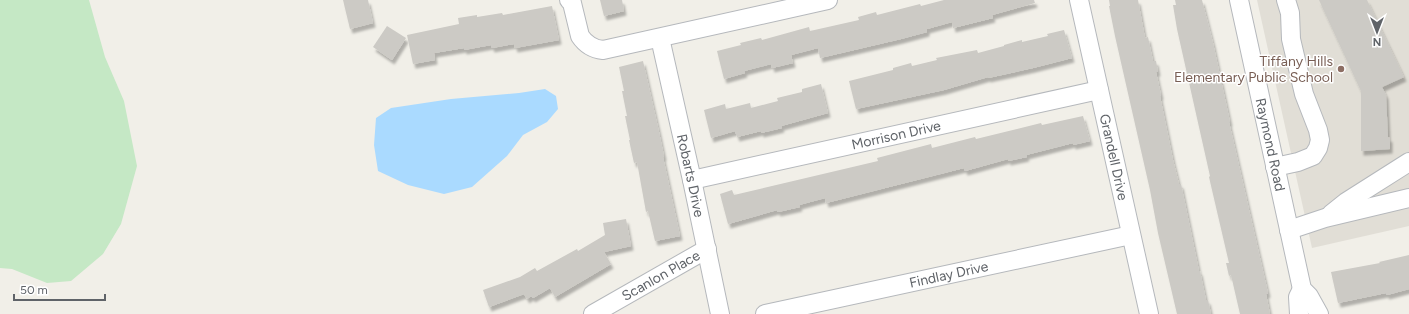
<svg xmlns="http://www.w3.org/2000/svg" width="1409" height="314" viewBox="0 0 1409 314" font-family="Figtree,sans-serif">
<defs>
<filter id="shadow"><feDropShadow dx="2.5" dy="4.5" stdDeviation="1" flood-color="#0004"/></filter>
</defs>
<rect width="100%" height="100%" fill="#f1efe8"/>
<path fill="#e1ded6" d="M1257,0h152v226l-97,22z"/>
<path fill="#c5e8c5" d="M0,0h89l16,57 19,44 13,65 -16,58 -18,30 -32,27 -24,2 -35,-14 -12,-1z"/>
<path fill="#aadaff" d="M545,89l11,7 2,13 -11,13 -24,13 -16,21 -35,31 -28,7 -36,-9 -30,-14 -4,-26 2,-27 15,-10 60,-9 68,-6z"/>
<g fill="#cccac5" filter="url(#shadow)">
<path d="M343,0h25l5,23 -23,6z"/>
<path d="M600,0h22l2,11 -20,5z"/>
<path d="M944,0h90l1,3 -43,12 1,3 -40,10 -1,-6 -25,7v3l-26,7 -81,19 -2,-10 -27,7 2,8 -21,5 -1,-4 -27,7 1,2 -21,6 -7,-28 24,-6 -1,-2 21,-5 1,2 47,-13 1,4 49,-11 -1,-3 18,-5 1,3 43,-11 1,2z"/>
<path d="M1109,0h29l7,38 3,-1 5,24h3l2,11h-2l5,23 -1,1 13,64 6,24h2l18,87h1l6,29h2l3,14h-34l-19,-81 -8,-43 -35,-154 -6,-30h1z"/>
<path d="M1175,0h27l11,43 17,79h-1l39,171 -2,1 4,20h-30l-9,-39 -2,1 -3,-13h3l-20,-86 1,-1 -33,-147 -4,-24h3z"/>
<path d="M1319,0h48l37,77 -22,10 4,8 2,42 2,1v11l-29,2v-60z"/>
<path d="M552,6l7,34 -44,8 -1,-4 -22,4 -1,-3 -27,5v-2l-30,5 1,7 -22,4 -6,-29 52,-11 -1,-6 19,-3v2l25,-4 1,2z"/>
<path d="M387,26l19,12 -14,22 -19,-13z"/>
<path d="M1064,30l8,28 -39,10 -45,10v-1l-44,13 -88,19 -7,-28 44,-11v-2l18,-5 1,3 25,-6 -1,-2 41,-8 1,3 26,-7v-1l18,-5v2l26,-6 -1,-2z"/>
<path d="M643,61l16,71 5,24 -1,1 17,79 -25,5 -7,-30 -2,1 -9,-50 -3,1 -5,-23h1l-5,-24h2l-5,-25h2l-5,-24z"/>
<path d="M821,84l7,29 -47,13 1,2 -21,5v-2l-24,6 -2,-6 -24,7 -7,-28 21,-6 1,5 24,-6 1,5 27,-7 -1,-3 25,-6v-3z"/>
<path d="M1083,116l7,25 -17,4v-2l-47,12 1,2 -19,4v-2l-43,12 -1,-3 -138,35 -1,-5 -26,7 1,2 -22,5 -1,-2 -49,14 -8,-30 12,-4 2,5 144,-34 -1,-3 54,-14 1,4 43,-11 1,2 65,-16 1,2z"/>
<path d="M626,219l5,27 -27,6 7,12 -56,33 -5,-9 -17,10 -2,-2 -4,3 -3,-5 -35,13 -6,-17 37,-13 15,-9 2,3 40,-22 1,2 27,-16 -2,-12z"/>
<path d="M1409,255v34l-22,6 -1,-2 -48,10 -7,-31 49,-9 -1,-1z"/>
</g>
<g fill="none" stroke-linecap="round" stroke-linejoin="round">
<g stroke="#b5b8bc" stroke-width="20">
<g id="minor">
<path d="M569,0l3,3 8,33c6,9 13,13 23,14l225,-50"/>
<path id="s1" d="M1079,0l70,314"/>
<path id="s2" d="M1239,0l63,289 7,7 10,18"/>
<path id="s3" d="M660,38l32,142 28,134"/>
<path d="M1275,167l23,-5 15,-6 5,-8 2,-8 -2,-10 -14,-36 -13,-55 -1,-26 -4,-13"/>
<path id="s4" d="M692,180l407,-90"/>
<path d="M1331,214l15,-12 63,-40"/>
<path d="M1289,230l36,-12 84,-20"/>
<path id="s5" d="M593,314l114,-65"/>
<path id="s6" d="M765,314l366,-79"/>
<path d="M1299,314l-1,-17 4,-8"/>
</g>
</g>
<use href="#minor" stroke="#fff" stroke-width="18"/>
</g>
<circle fill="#8d6e63" stroke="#fff" stroke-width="1.5" cx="1341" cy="69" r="4"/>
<g text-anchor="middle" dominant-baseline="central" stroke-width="3" stroke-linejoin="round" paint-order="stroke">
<g font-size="14" fill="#785e54" stroke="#fff" text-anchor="end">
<text x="1333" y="61">Tiffany Hills<tspan x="1333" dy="16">Elementary Public School</tspan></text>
</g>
<g font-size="14" fill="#5f6368" stroke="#fff">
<text stroke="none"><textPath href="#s4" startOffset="209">Morrison Drive</textPath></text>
<text stroke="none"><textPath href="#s2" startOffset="148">Raymond Road</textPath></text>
<text stroke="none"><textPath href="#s1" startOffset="161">Grandell Drive</textPath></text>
<text stroke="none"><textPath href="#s3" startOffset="141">Robarts Drive</textPath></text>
<text stroke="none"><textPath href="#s6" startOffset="188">Findlay Drive</textPath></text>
<text stroke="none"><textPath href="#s5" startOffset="78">Scanlon Place</textPath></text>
</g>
</g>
<g transform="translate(1377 32) rotate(180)" stroke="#ffffff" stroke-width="3" paint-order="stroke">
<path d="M0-3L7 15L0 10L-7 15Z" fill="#5f6368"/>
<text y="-6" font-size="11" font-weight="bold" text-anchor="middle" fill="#5f6368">N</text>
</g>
<path d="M14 294v6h91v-6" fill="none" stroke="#5f6368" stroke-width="2"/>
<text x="20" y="294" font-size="12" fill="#5f6368" stroke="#ffffff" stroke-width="3" paint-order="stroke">50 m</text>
</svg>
